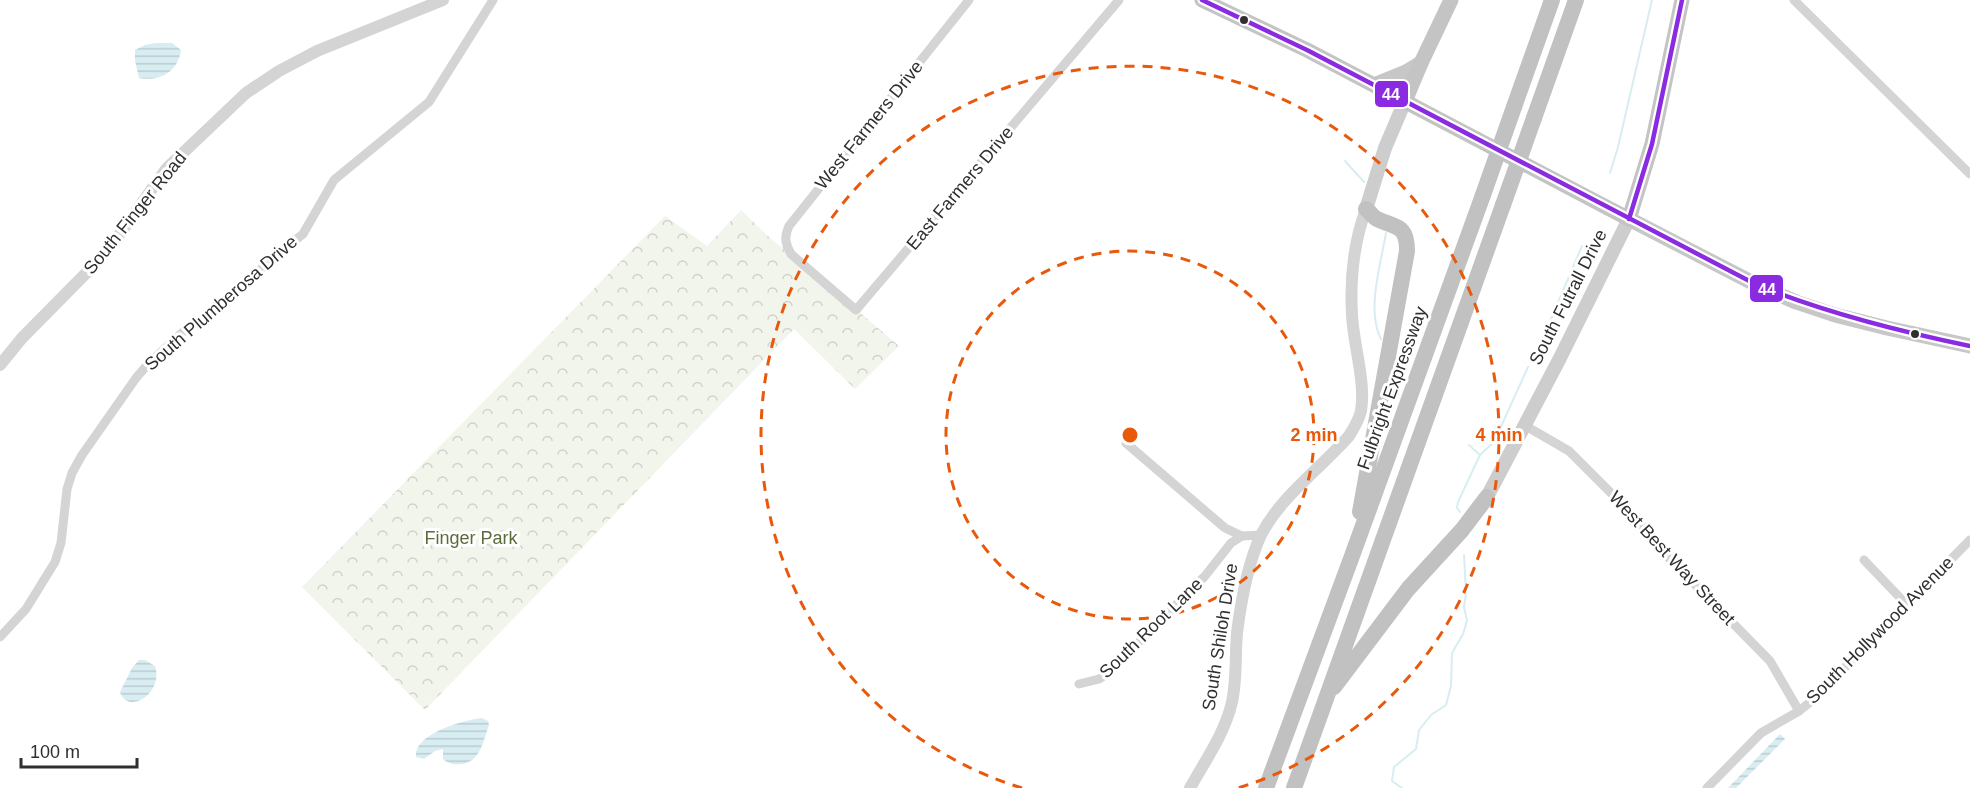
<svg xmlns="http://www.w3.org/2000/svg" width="1970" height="788" viewBox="0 0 1970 788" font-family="Helvetica,sans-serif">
<defs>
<pattern id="park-crowns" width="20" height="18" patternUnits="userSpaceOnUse" patternTransform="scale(1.5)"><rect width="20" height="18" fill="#f2f5ec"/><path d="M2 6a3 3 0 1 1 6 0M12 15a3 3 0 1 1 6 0" fill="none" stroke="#d0d2cb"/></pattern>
<pattern id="water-rules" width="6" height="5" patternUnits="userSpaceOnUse" patternTransform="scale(1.5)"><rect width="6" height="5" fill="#d8edf2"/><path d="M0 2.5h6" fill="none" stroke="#baccd0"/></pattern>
</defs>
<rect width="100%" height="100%" fill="#fff"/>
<path fill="url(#park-crowns)" d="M741,210l30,29 20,15 108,92 -44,43 -61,-60 -369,381 -123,-123 363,-371 42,30z"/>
<g fill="url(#water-rules)">
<path d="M155,43h17l9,7c-3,22 -22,32 -42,28l-4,-17v-11l10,-5z"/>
<path d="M139,660h6l10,6c9,27 -27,50 -35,26l12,-24z"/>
<path d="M482,718l6,3 1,4c-6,16 -8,36 -27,39 -8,1 -13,0 -19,-5v-10l-8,2 -11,8 -8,-2c-3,-23 48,-37 66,-39z"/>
<path d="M1780,734l5,5 -49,49h-8z"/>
</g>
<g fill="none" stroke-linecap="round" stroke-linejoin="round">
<g stroke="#d8edf2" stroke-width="2">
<path d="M1345,161l19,21"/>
<path d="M1610,173l8,-26 34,-147"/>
<path d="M1548,326l34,-80"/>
<path d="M1381,339c-15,-28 0,-76 5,-106"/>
<path d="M1469,445l11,10"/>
<path d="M1460,512l-3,-4 1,-6 22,-47 14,-13 34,-75"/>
<path d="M1402,788l-10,-7 2,-14 22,-18 3,-19 12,-15 15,-10 5,-19 1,-33 11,-19 4,-13 -3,-14 2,-14 -2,-38"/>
</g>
<g stroke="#d4d4d4" stroke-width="9">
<path d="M969,0l-180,226c-5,11 -4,17 2,28l65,56 263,-310"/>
<path d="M1794,0l176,174"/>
<path d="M1524,425l45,26 69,69 18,25 114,116 29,50"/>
<path d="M1126,443l99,85 17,8 20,-1"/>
<path d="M1864,560l42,44"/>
<path d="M0,637l26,-28 29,-47 6,-19 6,-54 5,-16 10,-18 54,-77 13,-15 36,-33 36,-25 28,-24 17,-17 37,-30 31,-54 95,-78 64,-102"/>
<path d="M1079,684l20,-5 8,-5 98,-98 26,-33 11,-7"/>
<path d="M1707,788l54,-55 38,-22 15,-12 156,-159"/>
</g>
<g stroke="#d4d4d4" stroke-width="12">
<path d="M0,365l22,-27 85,-86 60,-84 79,-75 33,-22 38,-20 126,-51"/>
<path d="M1190,788c15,-27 35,-55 42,-86 5,-23 3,-46 5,-69 4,-32 10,-68 24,-98 20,-39 59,-66 88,-99 5,-8 10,-16 12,-25 5,-30 -8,-67 -9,-97 -2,-34 2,-72 14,-105"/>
</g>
<g stroke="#cdcdcd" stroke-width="14">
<path d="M1366,209l19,-61 20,-47"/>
<path d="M1487,497l73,-139 69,-139"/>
</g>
<g stroke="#c7c7c7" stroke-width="15">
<path d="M1374,85l32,-13 15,-9"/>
<path d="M1629,219l128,66 39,17 39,13 52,13 83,18"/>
</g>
<g stroke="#c4c4c4" stroke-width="15">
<path d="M1202,0l105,50 322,169 23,-75 30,-144"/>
<path d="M1405,101l16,-38 30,-63"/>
</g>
<g stroke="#c1c1c1" stroke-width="16">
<path d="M1514,107l38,-107"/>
<path d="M1534,118l42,-118"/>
<path d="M1360,512l47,-261c0,-27 -11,-23 -30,-32 -4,-2 -7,-7 -11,-10"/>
<path d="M1334,687l74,-98 54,-59 25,-33"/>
<path d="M1266,788l86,-232 131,-361"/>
<path d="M1294,788l209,-583"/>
</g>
<g stroke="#c1c1c1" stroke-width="16">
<path d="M1483,195l31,-88"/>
<path d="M1503,205l31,-87"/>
</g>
<g stroke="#fff" stroke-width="9">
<g id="bus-1">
<path d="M1202,0l105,50 450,235c69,28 140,46 213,61"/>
<path d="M1629,219l23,-75 30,-144"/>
</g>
</g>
<use href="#bus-1" stroke="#8a2be2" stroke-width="4.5"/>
</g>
<g fill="none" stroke="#e8590c" stroke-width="3" stroke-dasharray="10 8">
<circle cx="1130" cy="435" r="184"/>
<path d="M1022 788A369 369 0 1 1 1238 788"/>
</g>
<g fill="#2f2f2f" stroke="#fff" stroke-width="2">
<circle cx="1244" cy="20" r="5"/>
<circle cx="1915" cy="334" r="5"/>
</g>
<g text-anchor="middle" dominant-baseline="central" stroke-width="6" stroke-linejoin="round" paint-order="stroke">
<g font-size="18" fill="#2f2f2f" stroke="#fff">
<text transform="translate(869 125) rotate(-51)">West Farmers Drive</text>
<text transform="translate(960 188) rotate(-50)">East Farmers Drive</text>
<text transform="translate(135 213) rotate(-51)">South Finger Road</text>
<text transform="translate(1568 297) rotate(-63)">South Futrall Drive</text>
<text transform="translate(221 303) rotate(-41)">South Plumberosa Drive</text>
<text transform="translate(1392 388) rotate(-70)">Fulbright Expressway</text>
<text transform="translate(1672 558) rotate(47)">West Best Way Street</text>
<text transform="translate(1151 628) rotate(-44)">South Root Lane</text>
<text transform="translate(1880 630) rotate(-45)">South Hollywood Avenue</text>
<text transform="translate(1220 637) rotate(-81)">South Shiloh Drive</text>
</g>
<g font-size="18" fill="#5a6c3a" stroke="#fff">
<text x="471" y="538">Finger Park</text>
</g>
</g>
<circle cx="1130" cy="435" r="9" fill="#e8590c" stroke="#fff" stroke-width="3"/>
<g font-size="18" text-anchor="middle" font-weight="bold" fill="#e8590c" stroke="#fff" stroke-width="6" stroke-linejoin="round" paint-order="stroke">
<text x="1314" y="441">2 min</text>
<text x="1499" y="441">4 min</text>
</g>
<g stroke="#fff" stroke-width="2">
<rect x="1374" y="80" width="35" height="28" rx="6" fill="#8a2be2"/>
<rect x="1749" y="274" width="35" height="29" rx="6" fill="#8a2be2"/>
</g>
<g font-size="16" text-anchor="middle" font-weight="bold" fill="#fff">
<text x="1391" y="100">44</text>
<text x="1767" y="295">44</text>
</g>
<path d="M21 758v9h116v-9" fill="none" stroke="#2f2f2f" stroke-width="3"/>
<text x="30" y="758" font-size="18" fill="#2f2f2f" stroke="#ffffff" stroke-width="4.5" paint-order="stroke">100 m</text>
</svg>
